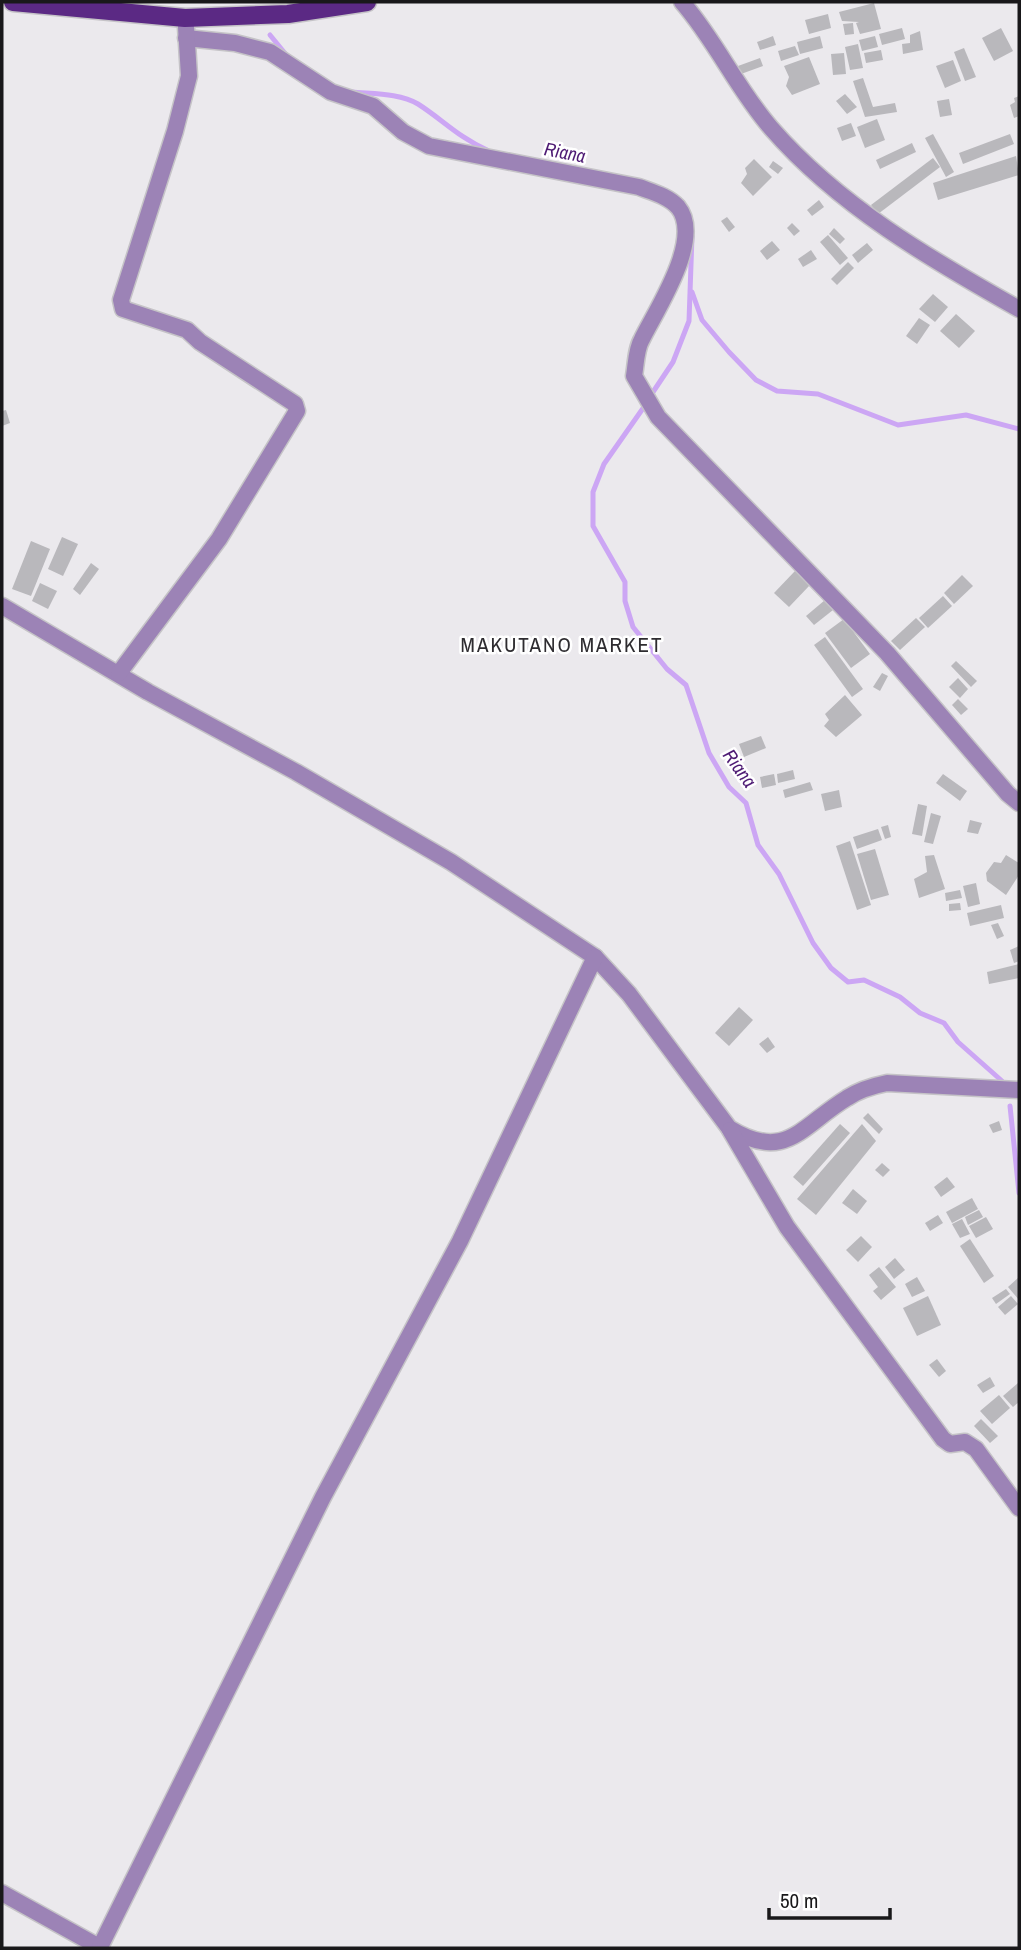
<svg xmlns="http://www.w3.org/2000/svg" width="1021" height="1950" viewBox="0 0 1021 1950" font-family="'Archivo Narrow',sans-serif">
<rect width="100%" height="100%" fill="#ebe9ed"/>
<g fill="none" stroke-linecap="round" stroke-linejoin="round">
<g stroke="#cca6f4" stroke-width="5">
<path d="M270,35l18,22"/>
<path d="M352,92c21,2 48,1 66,12 25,16 40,33 69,46"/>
<path d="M692,292l10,28 27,32 27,28 21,11 41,3 80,31 68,-10 53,14"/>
<path d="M649,398l24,-36 16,-41 3,-85"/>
<path d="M646,404l-42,60 -11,28v34l32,56v19l8,26 34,42 19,16 23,68 20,34 17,16 12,42 21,29 34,69 18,25 17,14 16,-2 36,17 20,16 24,10 14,19 44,39"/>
<path d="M1010,1106l9,87"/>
</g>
</g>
<g fill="#b9b8bc">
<path d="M874,3l7,26 -21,5 -4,-11 3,-1 -17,-1 -3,-9z"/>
<path d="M828,14l3,14 -22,6 -4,-14z"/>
<path d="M853,23l1,11 -9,1 -2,-11z"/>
<path d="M902,28l3,11 -23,6 -3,-11z"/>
<path d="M1001,28l12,23 -19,10 -12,-23z"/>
<path d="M920,31l3,19 -20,4 -1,-10 8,-1v-8z"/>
<path d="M773,36l3,9 -16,5 -3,-8z"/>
<path d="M820,36l3,12 -23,6 -3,-12z"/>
<path d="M875,36l3,11 -16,4 -3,-11z"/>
<path d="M858,44l5,24 -13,2 -5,-23z"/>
<path d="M795,46l4,9 -18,6 -3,-10z"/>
<path d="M964,48l12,29 -11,4 -11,-29z"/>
<path d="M881,50l2,10 -17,3 -2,-10z"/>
<path d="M844,53l2,21 -13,1 -2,-21z"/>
<path d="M809,57l11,27 -28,11 -6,-9 3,-9 -5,-11z"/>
<path d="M760,58l3,8 -22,8 -3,-8z"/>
<path d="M953,60l8,21 -16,7 -9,-22z"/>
<path d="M863,78l10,29 22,-4 2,9 -32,5 -12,-36z"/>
<path d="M845,94l12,13 -10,7 -11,-13z"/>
<path d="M1019,96v20l-5,2 -4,-13 5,-3 -1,-4z"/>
<path d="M949,99l3,16 -12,2 -3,-16z"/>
<path d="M877,119l8,21 -20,8 -8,-21z"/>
<path d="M851,123l5,13 -14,5 -5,-13z"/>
<path d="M933,134l21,38 -8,5 -21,-39z"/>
<path d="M1010,134l4,10 -51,20 -4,-11z"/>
<path d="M912,143l4,9 -36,17 -4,-9z"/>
<path d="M1016,156l3,19 -81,25 -5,-17z"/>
<path d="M933,158l7,9 -62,47 -7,-9z"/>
<path d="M754,159l18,18 -19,19 -12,-13 6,-9 -2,-6z"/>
<path d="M773,161l10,7 -5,6 -9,-7z"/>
<path d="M819,200l5,7 -12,9 -5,-6z"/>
<path d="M727,217l8,10 -6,5 -8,-11z"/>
<path d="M792,223l8,8 -6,5 -7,-8z"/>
<path d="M834,228l11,11 -5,5 -11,-10z"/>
<path d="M828,235l20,23 -8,7 -20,-23z"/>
<path d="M772,241l8,9 -13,10 -7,-9z"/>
<path d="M867,243l6,7 -15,13 -6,-8z"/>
<path d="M811,250l6,9 -14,8 -5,-8z"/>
<path d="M848,262l6,6 -17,17 -6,-6z"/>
<path d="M933,294l15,13 -13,15 -16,-13z"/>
<path d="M956,314l19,17 -16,17 -19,-17z"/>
<path d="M919,318l11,7 -13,19 -11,-8z"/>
<path d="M6,410l4,13 -8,3v-15z"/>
<path d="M62,537l16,7 -15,32 -15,-7z"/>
<path d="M31,541l19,8 -19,47 -19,-7z"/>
<path d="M91,563l8,6 -19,26 -7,-6z"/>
<path d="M795,571l15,14 -21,22 -15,-14z"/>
<path d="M962,575l11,11 -19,18 -10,-11z"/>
<path d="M40,583l17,8 -9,18 -16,-8z"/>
<path d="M943,596l9,10 -24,22 -9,-10z"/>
<path d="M825,600l8,10 -19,15 -8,-9z"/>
<path d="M916,618l9,9 -25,23 -9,-9z"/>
<path d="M844,619l26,35 -19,14 -26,-35z"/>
<path d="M825,637l38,52 -11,8 -38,-52z"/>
<path d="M956,661l21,20 -6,6 -20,-21z"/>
<path d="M882,673l6,3 -8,15 -7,-4z"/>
<path d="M958,678l10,11 -8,9 -11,-11z"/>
<path d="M845,695l17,20 -26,22 -12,-11 5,-6 -4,-6z"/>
<path d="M958,699l10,10 -7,6 -9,-10z"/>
<path d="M761,736l5,12 -22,9 -5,-13z"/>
<path d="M793,770l2,9 -17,4 -1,-9z"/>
<path d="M774,774l2,11 -14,3 -2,-11z"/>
<path d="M943,774l24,17 -7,10 -24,-18z"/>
<path d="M810,782l3,8 -28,8 -2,-8z"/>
<path d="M839,790l3,17 -17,4 -4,-17z"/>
<path d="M918,804l9,2 -5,30 -10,-2z"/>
<path d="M931,813l10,3 -8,28 -9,-2z"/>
<path d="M970,820l12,3 -4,11 -11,-2z"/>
<path d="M888,825l3,12 -6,2 -4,-12z"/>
<path d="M878,829l4,11 -25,9 -4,-12z"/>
<path d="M850,841l21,64 -14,5 -21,-64z"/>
<path d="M875,849l14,46 -18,5 -14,-46z"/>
<path d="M934,855l11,34 -26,9 -5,-19 13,-7 -2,-16z"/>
<path d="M1006,855l13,8v12l-13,20 -19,-14 -1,-8 8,-11 7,1z"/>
<path d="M976,883l4,21 -12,3 -5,-21z"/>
<path d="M960,890l2,8 -16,3 -1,-8z"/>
<path d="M960,903l1,7 -12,1v-7z"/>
<path d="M1001,905l3,13 -34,8 -3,-13z"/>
<path d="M998,923l6,13 -7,3 -6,-14z"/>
<path d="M1019,946v15l-5,2 -4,-13z"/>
<path d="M1019,964v14l-30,6 -2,-12z"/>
<path d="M739,1007l14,13 -24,26 -14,-13z"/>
<path d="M768,1037l7,10 -8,6 -8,-9z"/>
<path d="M868,1113l15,16 -4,5 -16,-16z"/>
<path d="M999,1121l3,9 -9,3 -4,-8z"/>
<path d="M840,1124l10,9 -47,53 -10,-9z"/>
<path d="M862,1124l14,17 -60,74 -19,-16z"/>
<path d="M882,1163l8,7 -7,7 -8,-7z"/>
<path d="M947,1177l8,10 -14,10 -7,-10z"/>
<path d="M853,1189l14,12 -10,13 -15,-11z"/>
<path d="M972,1198l6,11 -26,14 -6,-11z"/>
<path d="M979,1210l4,7 -15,8 -3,-8z"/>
<path d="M938,1215l5,8 -13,8 -5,-8z"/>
<path d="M986,1217l7,12 -17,9 -7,-12z"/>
<path d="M962,1219l8,15 -10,4 -8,-14z"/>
<path d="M861,1236l11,11 -14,15 -12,-12z"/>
<path d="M970,1239l24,37 -10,7 -24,-37z"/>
<path d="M895,1258l10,12 -11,9 -9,-12z"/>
<path d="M879,1267l17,20 -15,13 -8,-9 5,-4 -9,-12z"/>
<path d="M917,1277l8,14 -13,6 -7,-13z"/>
<path d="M1019,1277v23l-11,-13z"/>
<path d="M1006,1289l4,5 -14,10 -4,-6z"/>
<path d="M928,1296l13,29 -24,11 -14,-28z"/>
<path d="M1011,1296l7,8 -13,11 -7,-8z"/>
<path d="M937,1359l9,12 -7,6 -10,-12z"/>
<path d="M990,1377l5,9 -12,7 -6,-8z"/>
<path d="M1019,1382v20l-6,5 -10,-11z"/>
<path d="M999,1395l11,13 -18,16 -12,-13z"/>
<path d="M981,1419l17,17 -8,7 -16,-17z"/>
</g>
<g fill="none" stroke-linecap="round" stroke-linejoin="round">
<g stroke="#c5c3c7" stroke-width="19">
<g id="minor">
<path d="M682,2c34,39 55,87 89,126 68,78 159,131 248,181"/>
<path d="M186,38l49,5 35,9 61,40 42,14 30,26 26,14 210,41c13,5 29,9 39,20 26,32 -22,103 -36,132 -6,10 -6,25 -8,37l24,41 229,236 121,141 11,9"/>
<path d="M2,606l146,86 148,80 155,90 144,95 34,37 100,134c57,35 72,-2 118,-30 12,-8 25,-12 40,-15l132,7"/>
<path d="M119,673l100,-134 78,-128 -2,-7 -95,-62 -13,-12 -64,-21 -2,-9 54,-169 14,-55 -3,-49"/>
<path d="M730,1130l57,97 156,212 7,5 15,-2 11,7 43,59"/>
<path d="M2,1893l99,55"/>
<path d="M100,1947l223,-450 137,-256 135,-284"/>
</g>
</g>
<g stroke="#c5c3c7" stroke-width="21">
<path id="major" d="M13,2l172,16 103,-4 79,-12"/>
</g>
<use href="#minor" stroke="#9c83b6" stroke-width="16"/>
<use href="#major" stroke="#5b2984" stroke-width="18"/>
</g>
<g text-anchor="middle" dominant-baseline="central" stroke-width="5" stroke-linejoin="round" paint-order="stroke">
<g font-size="19" font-style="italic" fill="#4e1b74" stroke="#fff">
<text transform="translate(565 152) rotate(11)">Riana</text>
<text transform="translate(740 768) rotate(54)">Riana</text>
</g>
<g font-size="21" letter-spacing="2" fill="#2e2c30" stroke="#fff">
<text x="562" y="644">MAKUTANO MARKET</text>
</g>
</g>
<rect width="1021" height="1950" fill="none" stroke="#19181a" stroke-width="7"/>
<path d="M769 1908v10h121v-10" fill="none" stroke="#19181a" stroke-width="3.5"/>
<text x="780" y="1908" font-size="21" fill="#19181a" stroke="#ffffff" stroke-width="5" paint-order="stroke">50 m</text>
</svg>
